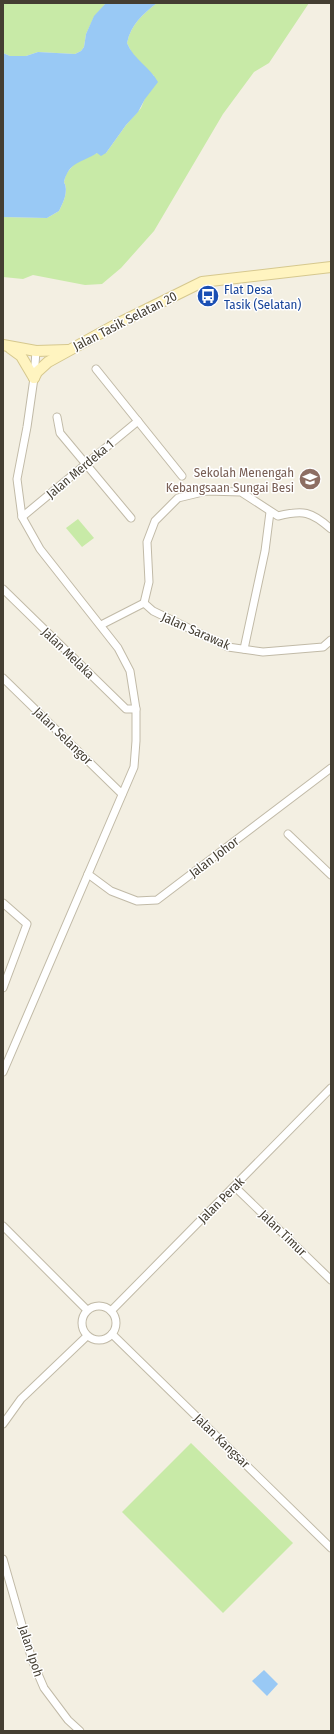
<svg xmlns="http://www.w3.org/2000/svg" width="334" height="1734" viewBox="0 0 334 1734" font-family="'Fira Sans Condensed',sans-serif">
<rect width="100%" height="100%" fill="#f3efe2"/>
<g fill="#c8eaa7">
<path d="M3,3h103l-12,14 -8,17 -2,13 -3,4 -6,3 -37,-2 -12,4h-16l-7,-3z"/>
<path d="M157,3h152l-40,60 -15,9 -31,42 -69,117 -33,37 -19,16 -17,1 -52,-10 -10,4 -20,-2v-60l44,1 12,-7c4,-8 10,-20 5,-29l2,-8 9,-11 22,-10h9l20,-28 15,-17 13,-32 -21,-21 -6,-12c4,-19 16,-29 30,-40z"/>
<path d="M78,519l16,19 -12,9 -16,-19z"/>
<path d="M191,1443l102,100 -70,70 -101,-101z"/>
</g>
<g fill="#99c9f5">
<path d="M106,3h51c-14,11 -26,21 -30,40 7,17 23,24 31,39l-13,17 -7,13 -12,13 -20,28 -5,3 -4,-3c-15,10 -28,8 -33,29 5,9 -1,21 -5,29l-12,7 -44,-1v-164l7,3h16l12,-4 37,2 6,-3 3,-4 2,-13 8,-18z"/>
<path d="M264,1670l14,14 -11,12 -15,-15z"/>
</g>
<g fill="none" stroke-linecap="round" stroke-linejoin="round">
<g stroke="#c1baa7" stroke-width="9">
<g id="street">
<path d="M96,369l86,107"/>
<path d="M57,417l3,16 71,85"/>
<path d="M22,517l116,-96"/>
<path d="M3,589l123,120h10"/>
<path d="M144,603l5,-21 -2,-40 8,-21 23,-23 29,-7 34,1 37,24c25,-6 33,-5 53,13"/>
<path d="M101,625l43,-22 9,8 75,36 35,5 60,-5 8,-7"/>
<path d="M244,649l21,-98 5,-39"/>
<path d="M3,678l119,116"/>
<path d="M288,834l43,41"/>
<path d="M88,874l23,17 26,10 20,-1 174,-132"/>
<path d="M3,903l24,21 -24,64"/>
<path d="M3,1072l131,-305 2,-26v-32l-6,-38 -12,-23 -78,-99 -18,-32 -5,-38 10,-52 7,-49 2,-27"/>
<path d="M235,1187l96,93"/>
<path d="M3,1226l84,84"/>
<circle cx="99" cy="1323" r="17"/>
<path d="M111,1311l220,-223"/>
<path d="M112,1334l219,214"/>
<path d="M3,1424l18,-25 66,-63"/>
<path d="M3,1559l29,101 12,28 24,32 12,11"/>
</g>
</g>
<g stroke="#d6c88e" stroke-width="12">
<g id="secondary">
<path d="M3,345l33,6 32,-1"/>
<path d="M10,348l11,8 13,22"/>
<path d="M34,378l3,-6 11,-10 69,-38 85,-42 129,-15"/>
</g>
</g>
<use href="#street" stroke="#fff" stroke-width="7"/>
<use href="#secondary" stroke="#fff4c0" stroke-width="10"/>
</g>
<defs>
<g id="bus-disc" transform="scale(1.15)"><circle r="9.5" fill="#1a4fb4" stroke="#fff"/><path d="M-5-6H5V4H4V6H2V4H-2V6H-4V4H-5ZM-3.5-4V0h7V-4ZM-3.5 1.2v1.5H-2V1.2ZM2 1.2v1.5H3.5V1.2Z" fill="#fff"/></g>
<g id="school-disc" transform="scale(1.15)"><circle r="9.5" fill="#8d6e63" stroke="#fff"/><path d="M0-5L7-2L0 1L-7-2ZM-4 1L0 2.5L4 1V4Q0 6-4 4Z" fill="#fff"/></g>
</defs>
<g fill-rule="evenodd">
<use href="#bus-disc" x="208" y="296"/>
<use href="#school-disc" x="310" y="479"/>
</g>
<g text-anchor="middle" dominant-baseline="central" stroke-width="3" stroke-linejoin="round" paint-order="stroke">
<g font-size="13" fill="#164399" stroke="#fff" text-anchor="start">
<text x="224" y="289">Flat Desa<tspan x="224" dy="15">Tasik (Selatan)</tspan></text>
</g>
<g font-size="13" fill="#443e32" stroke="#fff">
<text transform="translate(125 321) rotate(-27)">Jalan Tasik Selatan 20</text>
<text transform="translate(80 469) rotate(-40)">Jalan Merdeka 1</text>
<text transform="translate(196 631) rotate(24)">Jalan Sarawak</text>
<text transform="translate(68 653) rotate(44)">Jalan Melaka</text>
<text transform="translate(63 736) rotate(44)">Jalan Selangor</text>
<text transform="translate(214 857) rotate(-37)">Jalan Johor</text>
<text transform="translate(221 1200) rotate(-45)">Jalan Perak</text>
<text transform="translate(283 1233) rotate(44)">Jalan Timur</text>
<text transform="translate(222 1441) rotate(44)">Jalan Kangsar</text>
<text transform="translate(31 1651) rotate(72)">Jalan Ipoh</text>
</g>
<g font-size="13" fill="#785e54" stroke="#fff" text-anchor="end">
<text x="294" y="472">Sekolah Menengah<tspan x="294" dy="15">Kebangsaan Sungai Besi</tspan></text>
</g>
</g>
<rect width="334" height="1734" fill="none" stroke="#443e32" stroke-width="8"/>
</svg>
